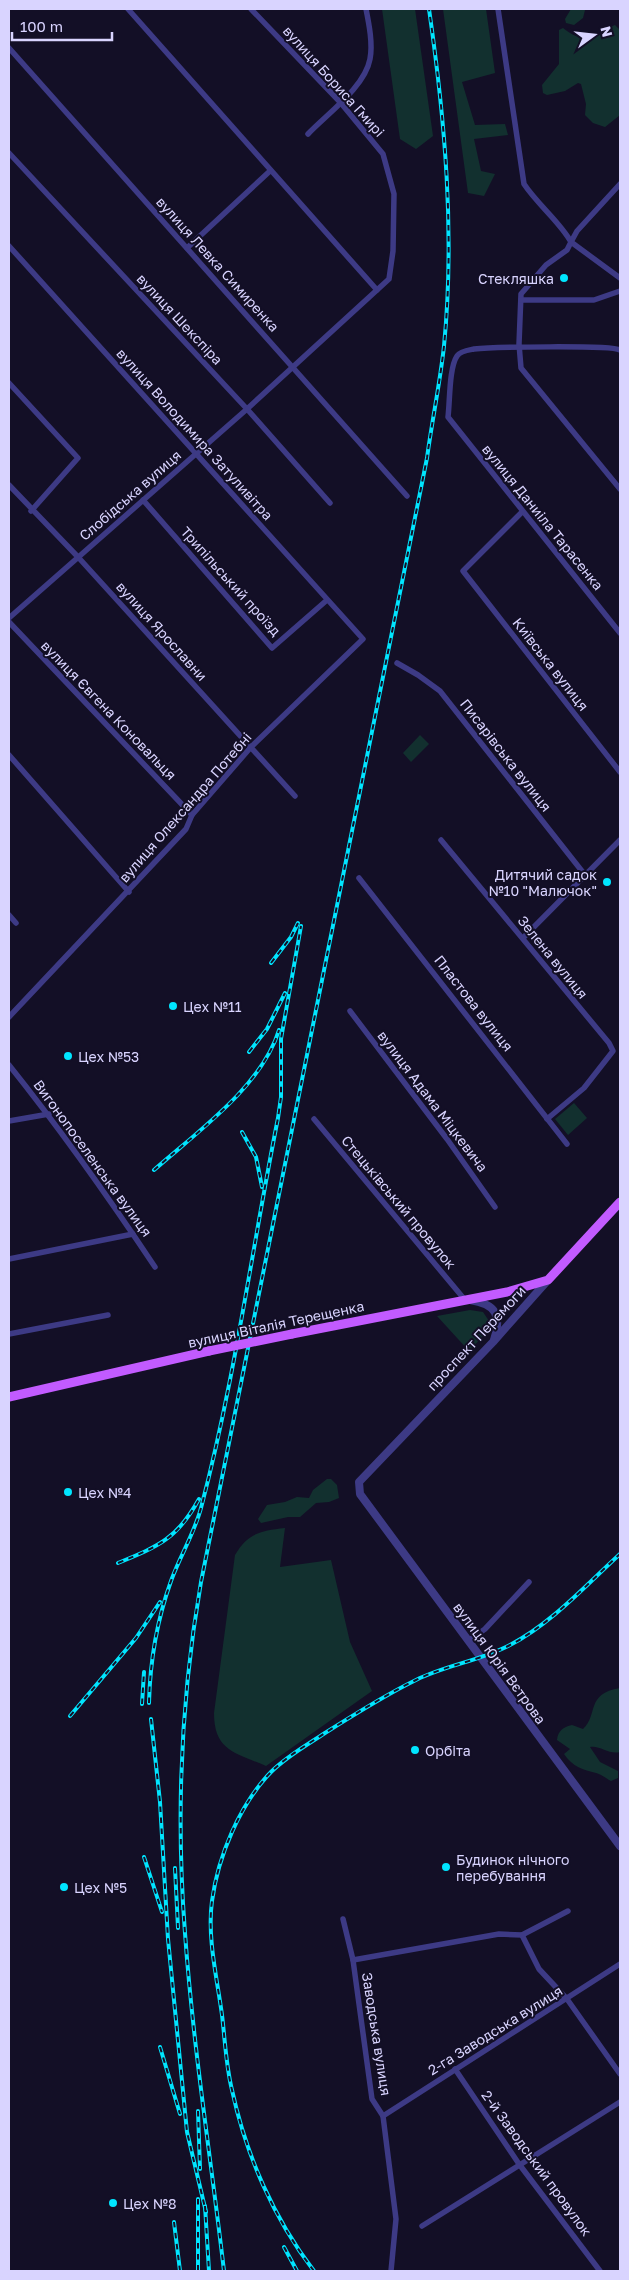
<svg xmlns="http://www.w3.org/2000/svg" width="629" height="2280" viewBox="0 0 629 2280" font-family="'Golos Text',sans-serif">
<rect width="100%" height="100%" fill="#130f26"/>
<g fill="#12302f">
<path d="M382,9h33l18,127 -17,13 -16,-10z"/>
<path d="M443,9h43l9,64 -33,9 13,43 30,-1 3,11 -34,4 7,32 14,3 -11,22 -16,-3z"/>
<path d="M571,9h17l-3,1 -2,8 -9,7 -8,-2 -1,-4z"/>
<path d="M615,25l5,5v85l-15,12 -12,-4 -8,-8 1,-11 -5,-20 -3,-1 -13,8 -18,4 -4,-2 -1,-8 17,-21v-34l4,-2c24,19 28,6 52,-3z"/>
<path d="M420,735l9,9 -18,18 -8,-9z"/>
<path d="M574,1103l13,15 -19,17 -13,-16z"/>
<path d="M470,1310l13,2 6,9 -2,11 -18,19 -32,-35z"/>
<path d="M327,1479h4l6,6 2,13 -10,4 -13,1 -16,14h-12l-27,6 -3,-4 9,-14 18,-3 12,-5 12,1 4,-8z"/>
<path d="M285,1528l-5,39 51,-7 19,82 22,49 -106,75c-30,-13 -52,-15 -52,-53l21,-158c13,-22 25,-24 50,-27z"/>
<path d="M620,1688v64c-11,3 -20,-7 -30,-5l10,15 18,9v7l-7,3c-4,-2 -10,-7 -15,-8 -13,-3 -23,-6 -32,-19l6,-5 -13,-9c1,-10 7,-13 15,-15l11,4c16,-15 2,-35 37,-41z"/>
</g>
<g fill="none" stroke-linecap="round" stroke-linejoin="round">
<g stroke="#3d3a85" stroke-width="5.5">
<path d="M128,9l249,281"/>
<path d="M498,9l26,175c14,21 36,38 47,58l-4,8 -21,15 -25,29 -2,50 2,24 99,121"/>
<path d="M9,48l398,448"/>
<path d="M308,134c19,-20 57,-47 62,-75 3,-15 -1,-35 -4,-50"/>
<path d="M9,153l238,256 83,94"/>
<path d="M620,184l-43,47 -6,11 49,36"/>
<path d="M9,246l354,393 -112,108 -59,68 -6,14 -177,188"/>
<path d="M187,248l83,-77"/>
<path d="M521,300h73l26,-9"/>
<path d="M620,350c-10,-5 -128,-3 -146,-1 -5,1 -14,2 -17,7 -8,12 -7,45 -9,61l172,216"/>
<path d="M9,383l69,75 -47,53"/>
<path d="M9,485l69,72 217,239"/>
<path d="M143,500l129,148 55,-48"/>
<path d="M522,512l-59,59 157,201"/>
<path d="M9,618l238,-209 142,-130 4,-28 1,-57 -11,-40 -43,-52 -89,-93"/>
<path d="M9,622l183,193"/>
<path d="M397,663l21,12 22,16 145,184"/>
<path d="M9,755l120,137"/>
<path d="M441,840l168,203 4,8 -29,37 -37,31"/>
<path d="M359,878l208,266"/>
<path d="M9,915l7,8"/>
<path d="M523,938l97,-98"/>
<path d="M350,1011l97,128 48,68"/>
<path d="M9,1065c52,65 100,133 146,202"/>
<path d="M314,1119l151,181"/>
<path d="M9,1121l40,-7"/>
<path d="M9,1259l124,-25"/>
<path d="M9,1334l99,-19"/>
<path d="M468,1641l17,-12 44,-47"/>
<path d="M343,1919l10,41 19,139 11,17 13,103 -5,52"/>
<path d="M522,1935l17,34 28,30 53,75"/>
<path d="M353,1960l146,-26 23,1 46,-24"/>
<path d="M455,2069l64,95 81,107"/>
<path d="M383,2116l237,-152"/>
<path d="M422,2226l198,-124"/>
</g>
<g stroke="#3d3a85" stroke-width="8">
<path d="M548,1280l-55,62 -134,140 1,12 260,352"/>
<path d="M470,1300c26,4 32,15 24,40"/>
</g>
<g stroke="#c25bff" stroke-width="9">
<path d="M292,1334l215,-42 41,-12 72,-78"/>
<path d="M9,1397l200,-46"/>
</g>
<g stroke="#00e5ff" stroke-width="4">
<g id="rail">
<path d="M271,963l20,-26 7,-14"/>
<path d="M249,1052l18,-23 18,-36"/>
<path d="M242,1132l14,25 6,30"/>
<path d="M154,1170c43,-38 108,-84 125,-140"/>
<path d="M118,1563c41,-17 59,-24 81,-64"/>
<path d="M149,1703c1,-42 8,-83 22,-122 9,-25 23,-47 30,-73 34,-129 51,-260 77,-390l3,-21v-58l20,-113"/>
<path d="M142,1704l2,-32"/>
<path d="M70,1716l66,-78 24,-36"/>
<path d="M151,1719l9,83 8,137 19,193 19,80"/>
<path d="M144,1857l18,55"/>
<path d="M175,1868l3,60"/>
<path d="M160,2047l20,67"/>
<path d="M198,2111l2,58"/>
<path d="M198,2199v72"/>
<path d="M205,2206l4,65"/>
<path d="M174,2222l6,49"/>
<path d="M284,2247l13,24"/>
<path d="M224,2271c-13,-112 -31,-225 -39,-338 -9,-116 -4,-236 16,-351l226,-1124c5,-37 13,-75 17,-112 11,-113 1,-226 -15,-337"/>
<path d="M314,2271c-40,-52 -68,-116 -82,-181 -6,-24 -7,-50 -10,-75 -5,-37 -15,-78 -10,-114 6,-45 28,-97 59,-129 16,-16 36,-27 54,-39 30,-19 60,-38 91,-53 30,-15 64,-19 94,-35 42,-22 75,-59 110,-91"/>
</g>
</g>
<use href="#rail" stroke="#130f26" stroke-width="2" stroke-dasharray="5.5" stroke-linecap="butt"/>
<path stroke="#c25bff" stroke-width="9" d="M209,1351l83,-17"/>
</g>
<g fill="#00e5ff" stroke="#130f26" stroke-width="2">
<circle cx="564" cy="278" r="5"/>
<circle cx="607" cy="882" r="5"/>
<circle cx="173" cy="1006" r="5"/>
<circle cx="68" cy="1056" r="5"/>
<circle cx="68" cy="1492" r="5"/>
<circle cx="415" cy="1750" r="5"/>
<circle cx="446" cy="1867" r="5"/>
<circle cx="64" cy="1887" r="5"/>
<circle cx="113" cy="2203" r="5"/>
</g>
<g text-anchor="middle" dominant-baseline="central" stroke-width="4" stroke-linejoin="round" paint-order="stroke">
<g font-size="14" fill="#d9d4ff" stroke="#130f26">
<text transform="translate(334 81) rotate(48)">вулиця Бориса Гмирі</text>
<text transform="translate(218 264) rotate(48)">вулиця Левка Симиренка</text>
<text transform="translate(180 319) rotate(47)">вулиця Шекспіра</text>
<text transform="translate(195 434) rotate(48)">вулиця Володимира Затуливітра</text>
<text transform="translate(130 495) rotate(-41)">Слобідська вулиця</text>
<text transform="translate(543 517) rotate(51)">вулиця Даниіла Тарасенка</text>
<text transform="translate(231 581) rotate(48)">Трипільський проїзд</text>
<text transform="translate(162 631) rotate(48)">вулиця Ярославни</text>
<text transform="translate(551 664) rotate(52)">Київська вулиця</text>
<text transform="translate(109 710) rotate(46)">вулиця Євгена Коновальця</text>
<text transform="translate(506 755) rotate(52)">Писарівська вулиця</text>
<text transform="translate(185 807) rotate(-49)">вулиця Олександра Потебні</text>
<text transform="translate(553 957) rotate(51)">Зелена вулиця</text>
<text transform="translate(474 1003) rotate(52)">Пластова вулиця</text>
<text transform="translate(433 1101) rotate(53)">вулиця Адама Міцкевича</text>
<text transform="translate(93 1158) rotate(54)">Вигонопоселенська вулиця</text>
<text transform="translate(399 1202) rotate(50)">Стецьківський провулок</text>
<text transform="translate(276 1324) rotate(-12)">вулиця Віталія Терещенка</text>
<text transform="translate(476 1338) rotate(-47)">проспект Перемоги</text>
<text transform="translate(500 1663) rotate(54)">вулиця Юрія Вєтрова</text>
<text transform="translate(495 2030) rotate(-32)">2-га Заводська вулиця</text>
<text transform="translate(377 2034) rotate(81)">Заводська вулиця</text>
<text transform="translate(537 2163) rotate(54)">2-й Заводський провулок</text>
</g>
<g font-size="14" fill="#d9d4ff" stroke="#130f26" text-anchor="start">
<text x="554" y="278" text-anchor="end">Стекляшка</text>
<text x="597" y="874" text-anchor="end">Дитячий садок<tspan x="597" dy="16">№10 "Малючок"</tspan></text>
<text x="183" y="1006">Цех №11</text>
<text x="78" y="1056">Цех №53</text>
<text x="78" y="1492">Цех №4</text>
<text x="425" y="1750">Орбіта</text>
<text x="456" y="1859">Будинок нічного<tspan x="456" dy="16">перебування</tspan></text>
<text x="74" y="1887">Цех №5</text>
<text x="123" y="2203">Цех №8</text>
</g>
</g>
<rect width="629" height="2280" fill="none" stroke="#d9d4ff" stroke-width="20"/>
<g transform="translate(594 35) rotate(75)" stroke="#130f26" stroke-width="4" paint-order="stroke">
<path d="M0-4L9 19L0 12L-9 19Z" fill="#d9d4ff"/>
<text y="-8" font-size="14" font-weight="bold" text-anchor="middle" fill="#d9d4ff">N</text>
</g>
<path d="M12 32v8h100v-8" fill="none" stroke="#d9d4ff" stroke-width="2.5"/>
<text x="20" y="32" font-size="15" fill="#d9d4ff" stroke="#130f26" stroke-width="4" paint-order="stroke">100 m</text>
</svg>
